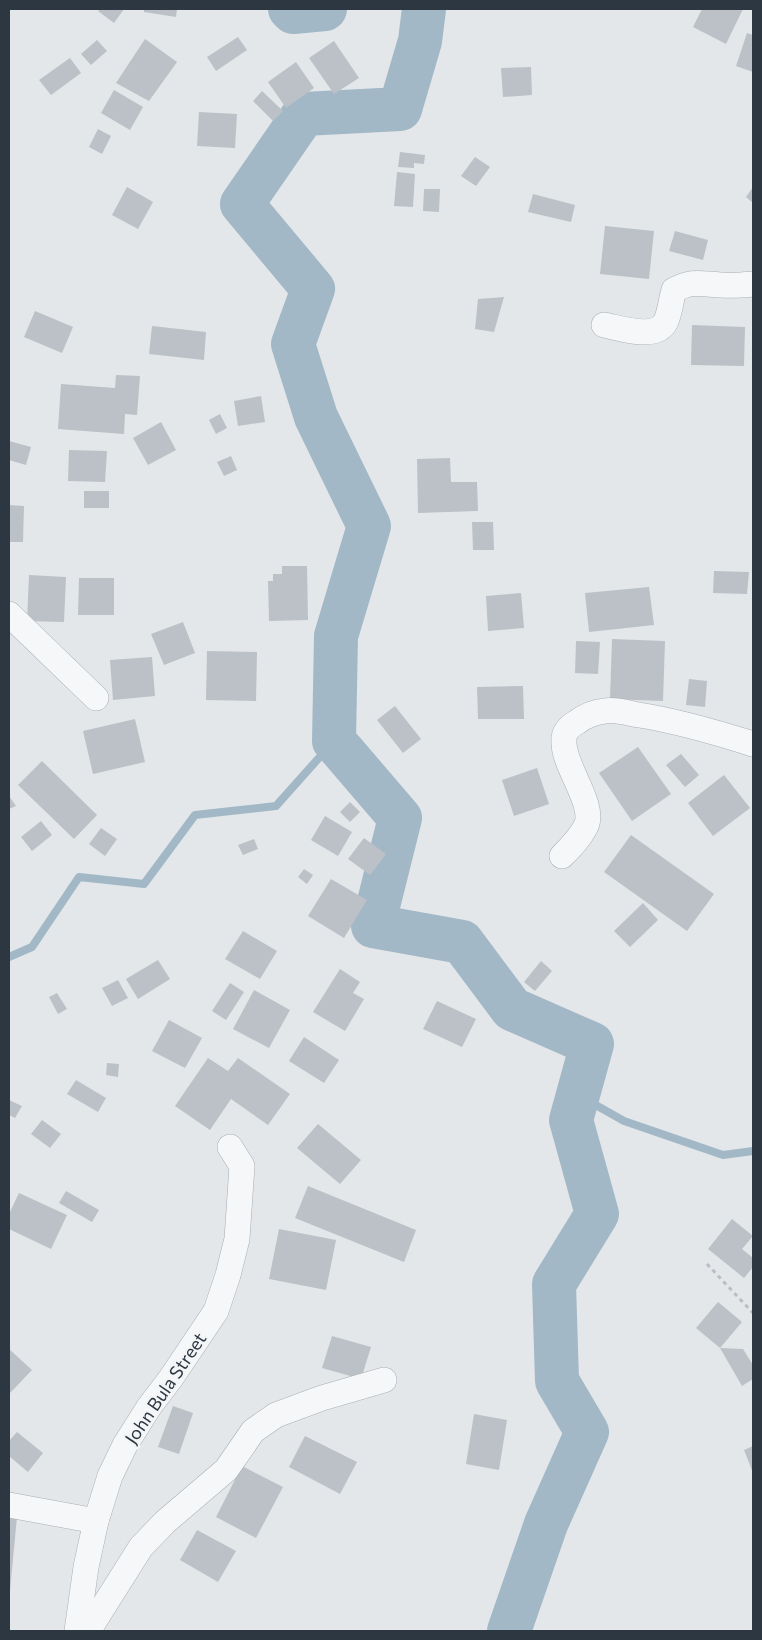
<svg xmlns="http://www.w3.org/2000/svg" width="762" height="1640" viewBox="0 0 762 1640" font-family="Commissioner,sans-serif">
<rect width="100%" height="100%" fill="#e3e7ea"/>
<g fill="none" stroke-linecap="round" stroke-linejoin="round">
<g stroke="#a2b8c6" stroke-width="8">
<path d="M9,957l23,-10 47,-70 65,7 51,-69 81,-9 58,-65"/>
<path d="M578,1095l46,26 99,34 30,-4"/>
</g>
<g stroke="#a2b8c6" stroke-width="44">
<path d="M290,9l3,3 32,-3"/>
<path d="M424,9l-4,32 -20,68 -96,5 -62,90 71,85 -20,55 23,73 53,109 -33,110 -2,105 66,77 -27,108 89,16 50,67 80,35 -21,76 26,94 -43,70 3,97 30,51 -41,92 -37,107"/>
</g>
</g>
<g fill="#bbc1c6">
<path d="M100,9h24l-10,14 -16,-12z"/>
<path d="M144,9h33l-1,8 -32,-5z"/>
<path d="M702,9h41l-17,35 -33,-17z"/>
<path d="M747,33l6,2v37l-17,-6z"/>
<path d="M238,37l9,13 -31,21 -9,-14z"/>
<path d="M145,39l32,23 -28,39 -33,-18z"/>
<path d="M97,40l10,11 -16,14 -10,-11z"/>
<path d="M334,41l25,37 -25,16 -25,-36z"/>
<path d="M70,58l11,15 -30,22 -12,-15z"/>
<path d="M296,62l18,26 -28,20 -18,-26z"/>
<path d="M531,67l1,28 -29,2 -2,-29z"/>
<path d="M114,90l29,17 -13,23 -29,-17z"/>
<path d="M262,91l21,20 -10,10 -20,-20z"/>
<path d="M199,112l38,2 -2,34 -38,-2z"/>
<path d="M98,129l13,7 -9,18 -13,-7z"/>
<path d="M400,152l25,3 -1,9 -10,-1v5l-16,-1z"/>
<path d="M475,157l15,10 -14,19 -15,-10z"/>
<path d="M397,172l18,2 -2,33 -19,-1z"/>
<path d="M127,187l26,15 -15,27 -26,-14z"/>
<path d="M753,187v16l-7,-6z"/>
<path d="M424,189h16l-1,23 -16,-1z"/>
<path d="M533,194l42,11 -4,17 -43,-10z"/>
<path d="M605,226l49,5 -5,48 -49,-5z"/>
<path d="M675,231l33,9 -5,20 -34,-9z"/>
<path d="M504,297l-10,35 -19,-3 3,-30z"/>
<path d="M35,311l38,16 -11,26 -38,-16z"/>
<path d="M692,325l53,2 -1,39 -53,-1z"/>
<path d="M152,326l54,6 -2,28 -55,-6z"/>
<path d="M116,375l24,1 -3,39 -12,-1 -1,20 -66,-5 3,-45 54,4z"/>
<path d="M261,396l4,26 -27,4 -4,-25z"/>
<path d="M220,414l7,14 -11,6 -7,-14z"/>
<path d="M161,422l15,28 -28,15 -15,-27z"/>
<path d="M9,441l22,6 -5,18 -17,-5z"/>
<path d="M69,450l38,1 -2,31 -37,-1z"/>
<path d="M231,456l6,14 -13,6 -7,-14z"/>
<path d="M450,458l1,24h26l1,29 -60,2 -1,-54z"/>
<rect x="84" y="491" width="25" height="17"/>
<path d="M9,505l15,1 -1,36h-14z"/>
<path d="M472,522h21l1,28h-21z"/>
<path d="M282,566h25l1,54 -39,1 -1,-40h5v-7h9z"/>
<path d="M714,571l35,1 -2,22 -34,-1z"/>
<path d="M29,575l37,2 -2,45 -37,-1z"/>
<path d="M79,578h35v37h-36z"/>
<path d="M649,587l5,38 -65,7 -4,-39z"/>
<path d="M521,593l3,35 -36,3 -2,-35z"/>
<path d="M183,622l12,31 -31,12 -13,-31z"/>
<path d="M612,639l53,2 -2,60 -53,-2z"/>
<path d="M576,641l24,1 -2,32 -23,-1z"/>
<path d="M207,651l50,1 -1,49 -50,-1z"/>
<path d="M152,657l3,39 -42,4 -3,-40z"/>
<path d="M689,679l18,2 -2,26 -19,-2z"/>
<path d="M523,686l1,33h-46l-1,-32z"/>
<path d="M395,706l26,33 -18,14 -26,-33z"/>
<path d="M135,719l10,43 -52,12 -10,-43z"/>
<path d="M638,747l33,47 -39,27 -33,-48z"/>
<path d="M681,754l18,21 -14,12 -19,-22z"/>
<path d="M42,761l55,54 -23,24 -56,-54z"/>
<path d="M537,768l12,36 -35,12 -12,-36z"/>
<path d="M724,775l26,33 -37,28 -25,-33z"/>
<path d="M9,796l7,10 -7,3z"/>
<path d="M350,802l10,10 -10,10 -10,-10z"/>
<path d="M325,816l27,16 -14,24 -27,-16z"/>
<path d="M41,821l11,14 -20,16 -11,-14z"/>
<path d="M101,828l16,11 -12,17 -16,-12z"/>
<path d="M631,835l83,59 -27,37 -83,-59z"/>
<path d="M364,838l22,16 -16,21 -22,-16z"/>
<path d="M254,839l4,10 -15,6 -5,-10z"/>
<path d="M304,869l9,6 -6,9 -9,-7z"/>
<path d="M331,879l36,21 -23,38 -36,-22z"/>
<path d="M643,903l15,17 -28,27 -16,-16z"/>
<path d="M243,931l34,20 -17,28 -35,-20z"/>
<path d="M158,960l12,19 -32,20 -12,-20z"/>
<path d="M541,961l11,10 -17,20 -11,-9z"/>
<path d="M340,969l20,13 -7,11 11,6 -19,32 -32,-19z"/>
<path d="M118,980l10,18 -16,8 -10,-18z"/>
<path d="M230,983l14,9 -18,28 -14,-9z"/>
<path d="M254,990l36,20 -21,38 -36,-19z"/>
<path d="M57,993l10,16 -9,5 -9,-17z"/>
<path d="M437,1001l39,18 -14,28 -39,-18z"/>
<path d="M169,1020l33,18 -17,30 -33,-17z"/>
<path d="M304,1037l35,23 -15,23 -35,-22z"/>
<path d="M208,1058l20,13 10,-13 52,36 -22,31 -37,-26 -21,31 -35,-24z"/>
<path d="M107,1063l12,1 -1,13 -12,-2z"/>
<path d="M76,1080l30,18 -8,14 -31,-18z"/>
<path d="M9,1100l13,6 -7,12 -6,-3z"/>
<path d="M42,1120l19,14 -11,14 -19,-14z"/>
<path d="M318,1124l43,36 -21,24 -43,-36z"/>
<path d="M308,1186l108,44 -12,32 -109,-44z"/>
<path d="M66,1191l33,19 -7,12 -33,-19z"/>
<path d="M19,1193l48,22 -16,34 -42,-20v-15z"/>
<path d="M732,1219l21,17 -11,13 11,9v9l-9,11 -36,-29z"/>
<path d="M279,1229l57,11 -10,50 -57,-11z"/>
<path d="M718,1302l24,20 -22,26 -24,-20z"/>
<path d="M332,1336l39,11 -10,32 -39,-11z"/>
<path d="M720,1348l23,1 10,16v14l-11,7z"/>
<path d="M9,1349l23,21 -22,23 -1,-1z"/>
<path d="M173,1406l20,7 -14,41 -21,-7z"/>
<path d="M474,1414l33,6 -8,50 -33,-6z"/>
<path d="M17,1432l26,21 -15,19 -19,-16v-15z"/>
<path d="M305,1436l52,26 -17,32 -51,-27z"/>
<path d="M753,1446v27l-9,-23z"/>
<path d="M242,1466l41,21 -27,51 -40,-21z"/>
<path d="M9,1516l8,1 -7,74h-1z"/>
<path d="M197,1530l39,21 -18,31 -38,-22z"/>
</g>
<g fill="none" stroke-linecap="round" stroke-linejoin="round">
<g stroke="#a9afb4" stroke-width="26">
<g id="minor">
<path d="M604,325c16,3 53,16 62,-4 4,-9 5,-21 8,-31 20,-10 25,-6 47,-5 10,1 22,0 32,-1"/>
<path d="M9,614l87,84"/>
<path d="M562,856c9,-9 18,-18 24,-30 10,-21 -22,-59 -22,-83 -1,-10 4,-16 13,-21 8,-6 18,-10 28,-11 10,-2 23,2 34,4 39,6 76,17 114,29"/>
<path d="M9,1505l87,16"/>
<path d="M77,1631l9,-64 10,-46 14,-45 15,-31 24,-38 22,-29 45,-67 12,-36 9,-36 5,-73 -12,-19"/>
<path d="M88,1631l53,-84 24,-25 61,-52 27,-39 23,-16 46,-17 62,-18"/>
</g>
</g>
<path stroke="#babdc2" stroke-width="3" stroke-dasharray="4 4" stroke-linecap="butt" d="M707,1264l46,49"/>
<use href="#minor" stroke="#f6f7f9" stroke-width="25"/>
</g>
<g text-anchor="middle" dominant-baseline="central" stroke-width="5" stroke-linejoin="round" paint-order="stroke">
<g font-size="18" fill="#2d3741" stroke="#f3f5f7">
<text transform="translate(165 1388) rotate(-56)">John Bula Street</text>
</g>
</g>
<rect width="762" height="1640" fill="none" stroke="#2d3741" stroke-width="20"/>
</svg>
